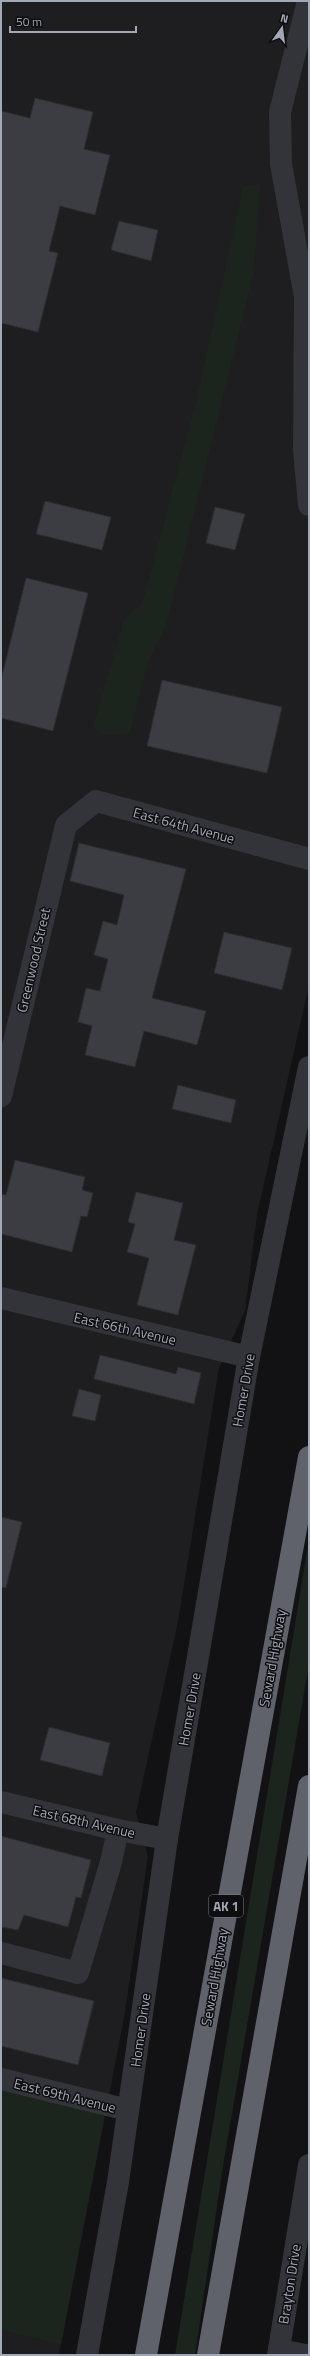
<svg xmlns="http://www.w3.org/2000/svg" width="310" height="2356" viewBox="0 0 310 2356" font-family="'Titillium Web',sans-serif">
<rect width="100%" height="100%" fill="#121214"/>
<path fill="#1e1e21" d="M1,1h308v984l-52,230 -12,96 -26,57 -41,254 -42,190 12,45 -24,161 -65,337h-58z"/>
<g fill="#1c241e">
<path d="M260,183l-6,88 -87,352 -19,39 -18,71 -28,2 -9,-8 31,-108 18,-15 55,-206 46,-211z"/>
<path d="M309,1539v125l-86,502 -27,182 -1,7h-20z"/>
<path d="M1,2081l105,27 -45,236 -60,-14z"/>
</g>
<g fill="#3c3d42" stroke="#2c2c31">
<path d="M35,98l58,14 -9,37 26,6 -15,60 -35,-9 -11,45 9,2 -20,79 -37,-9v-212l29,7z"/>
<path d="M119,221l39,9 -7,31 -40,-11z"/>
<path d="M45,501l66,16 -9,33 -66,-16z"/>
<path d="M215,507l30,7 -10,36 -29,-7z"/>
<path d="M26,578l62,15 -35,138 -52,-13v-38z"/>
<path d="M162,680l120,27 -15,66 -120,-27z"/>
<path d="M79,843l107,26 -34,129 54,13 -9,34 -53,-14 -9,36 -50,-12 7,-29 -14,-4 8,-34 14,3 8,-32 -14,-4 9,-34 14,4 7,-30 -54,-14z"/>
<path d="M224,932l68,16 -10,42 -68,-17z"/>
<path d="M178,1085l58,15 -5,23 -59,-14z"/>
<path d="M15,1160l70,17 -3,13 11,3 -6,24 -6,-1 -9,36 -71,-18v-40l5,1z"/>
<path d="M136,1192l47,11 -9,37 22,5 -18,70 -41,-10 12,-47 -22,-6 8,-28 -7,-2z"/>
<path d="M100,1355l76,19 2,-7 23,6 -7,31 -100,-25z"/>
<path d="M79,1389l22,6 -6,26 -23,-5z"/>
<path d="M1,1517l21,5 -16,66 -5,-1z"/>
<path d="M49,1727l61,16 -8,33 -62,-16z"/>
<path d="M1,1836l90,24 -10,38 -5,-1 -8,30 -44,-12 -6,15 -17,-3z"/>
<path d="M1,1978l93,23 -16,64 -77,-19z"/>
</g>
<g fill="none" stroke-linecap="round" stroke-linejoin="round">
<g stroke="#33343a" stroke-width="22">
<path d="M308,1l-28,111 1,52 24,133 -1,153 5,55"/>
<path d="M1,1096l65,-271 30,-24 213,58"/>
<path d="M1,1298l248,59"/>
<path d="M1,1802l117,28 49,9"/>
<path d="M1,1953l77,20 33,-111 7,-32"/>
<path d="M1,2079l127,31"/>
<path d="M279,2350l27,5"/>
<path d="M87,2355l31,-173 49,-343 82,-482 60,-290"/>
<path d="M278,2355l31,-190"/>
</g>
<g stroke="#5f626b" stroke-width="22">
<path d="M146,2355l163,-898"/>
<path d="M208,2355l101,-569"/>
</g>
</g>
<g text-anchor="middle" dominant-baseline="central" stroke-width="3" stroke-linejoin="round" paint-order="stroke">
<rect fill="#0e0d0f" stroke="#767a84" stroke-width="1" x="209" y="1895" width="34" height="22" rx="3"/>
<g font-size="13" font-weight="bold" fill="#a3a8b6">
<text x="226" y="1906">AK 1</text>
</g>
<g font-size="14" fill="#a3a8b6" stroke="#0e0d0f">
<text transform="translate(184 825) rotate(15)">East 64th Avenue</text>
<text transform="translate(33 960) rotate(-77)">Greenwood Street</text>
<text transform="translate(125 1328) rotate(13)">East 66th Avenue</text>
<text transform="translate(243 1390) rotate(-80)">Homer Drive</text>
<text transform="translate(272 1658) rotate(-80)">Seward Highway</text>
<text transform="translate(189 1709) rotate(-80)">Homer Drive</text>
<text transform="translate(84 1821) rotate(13)">East 68th Avenue</text>
<text transform="translate(214 1977) rotate(-80)">Seward Highway</text>
<text transform="translate(140 2030) rotate(-82)">Homer Drive</text>
<text transform="translate(65 2095) rotate(14)">East 69th Avenue</text>
<text transform="translate(289 2284) rotate(-81)">Brayton Drive</text>
</g>
</g>
<rect width="310" height="2356" fill="none" stroke="#a3a8b6" stroke-width="4"/>
<g transform="translate(282 28) rotate(14)" stroke="#0e0d0f" stroke-width="3" paint-order="stroke">
<path d="M0-3L7 15L0 10L-7 15Z" fill="#a3a8b6"/>
<text y="-6" font-size="11" font-weight="bold" text-anchor="middle" fill="#a3a8b6">N</text>
</g>
<path d="M10 26v6h126v-6" fill="none" stroke="#a3a8b6" stroke-width="2"/>
<text x="16" y="26" font-size="12" fill="#a3a8b6" stroke="#0e0d0f" stroke-width="3" paint-order="stroke">50 m</text>
</svg>
